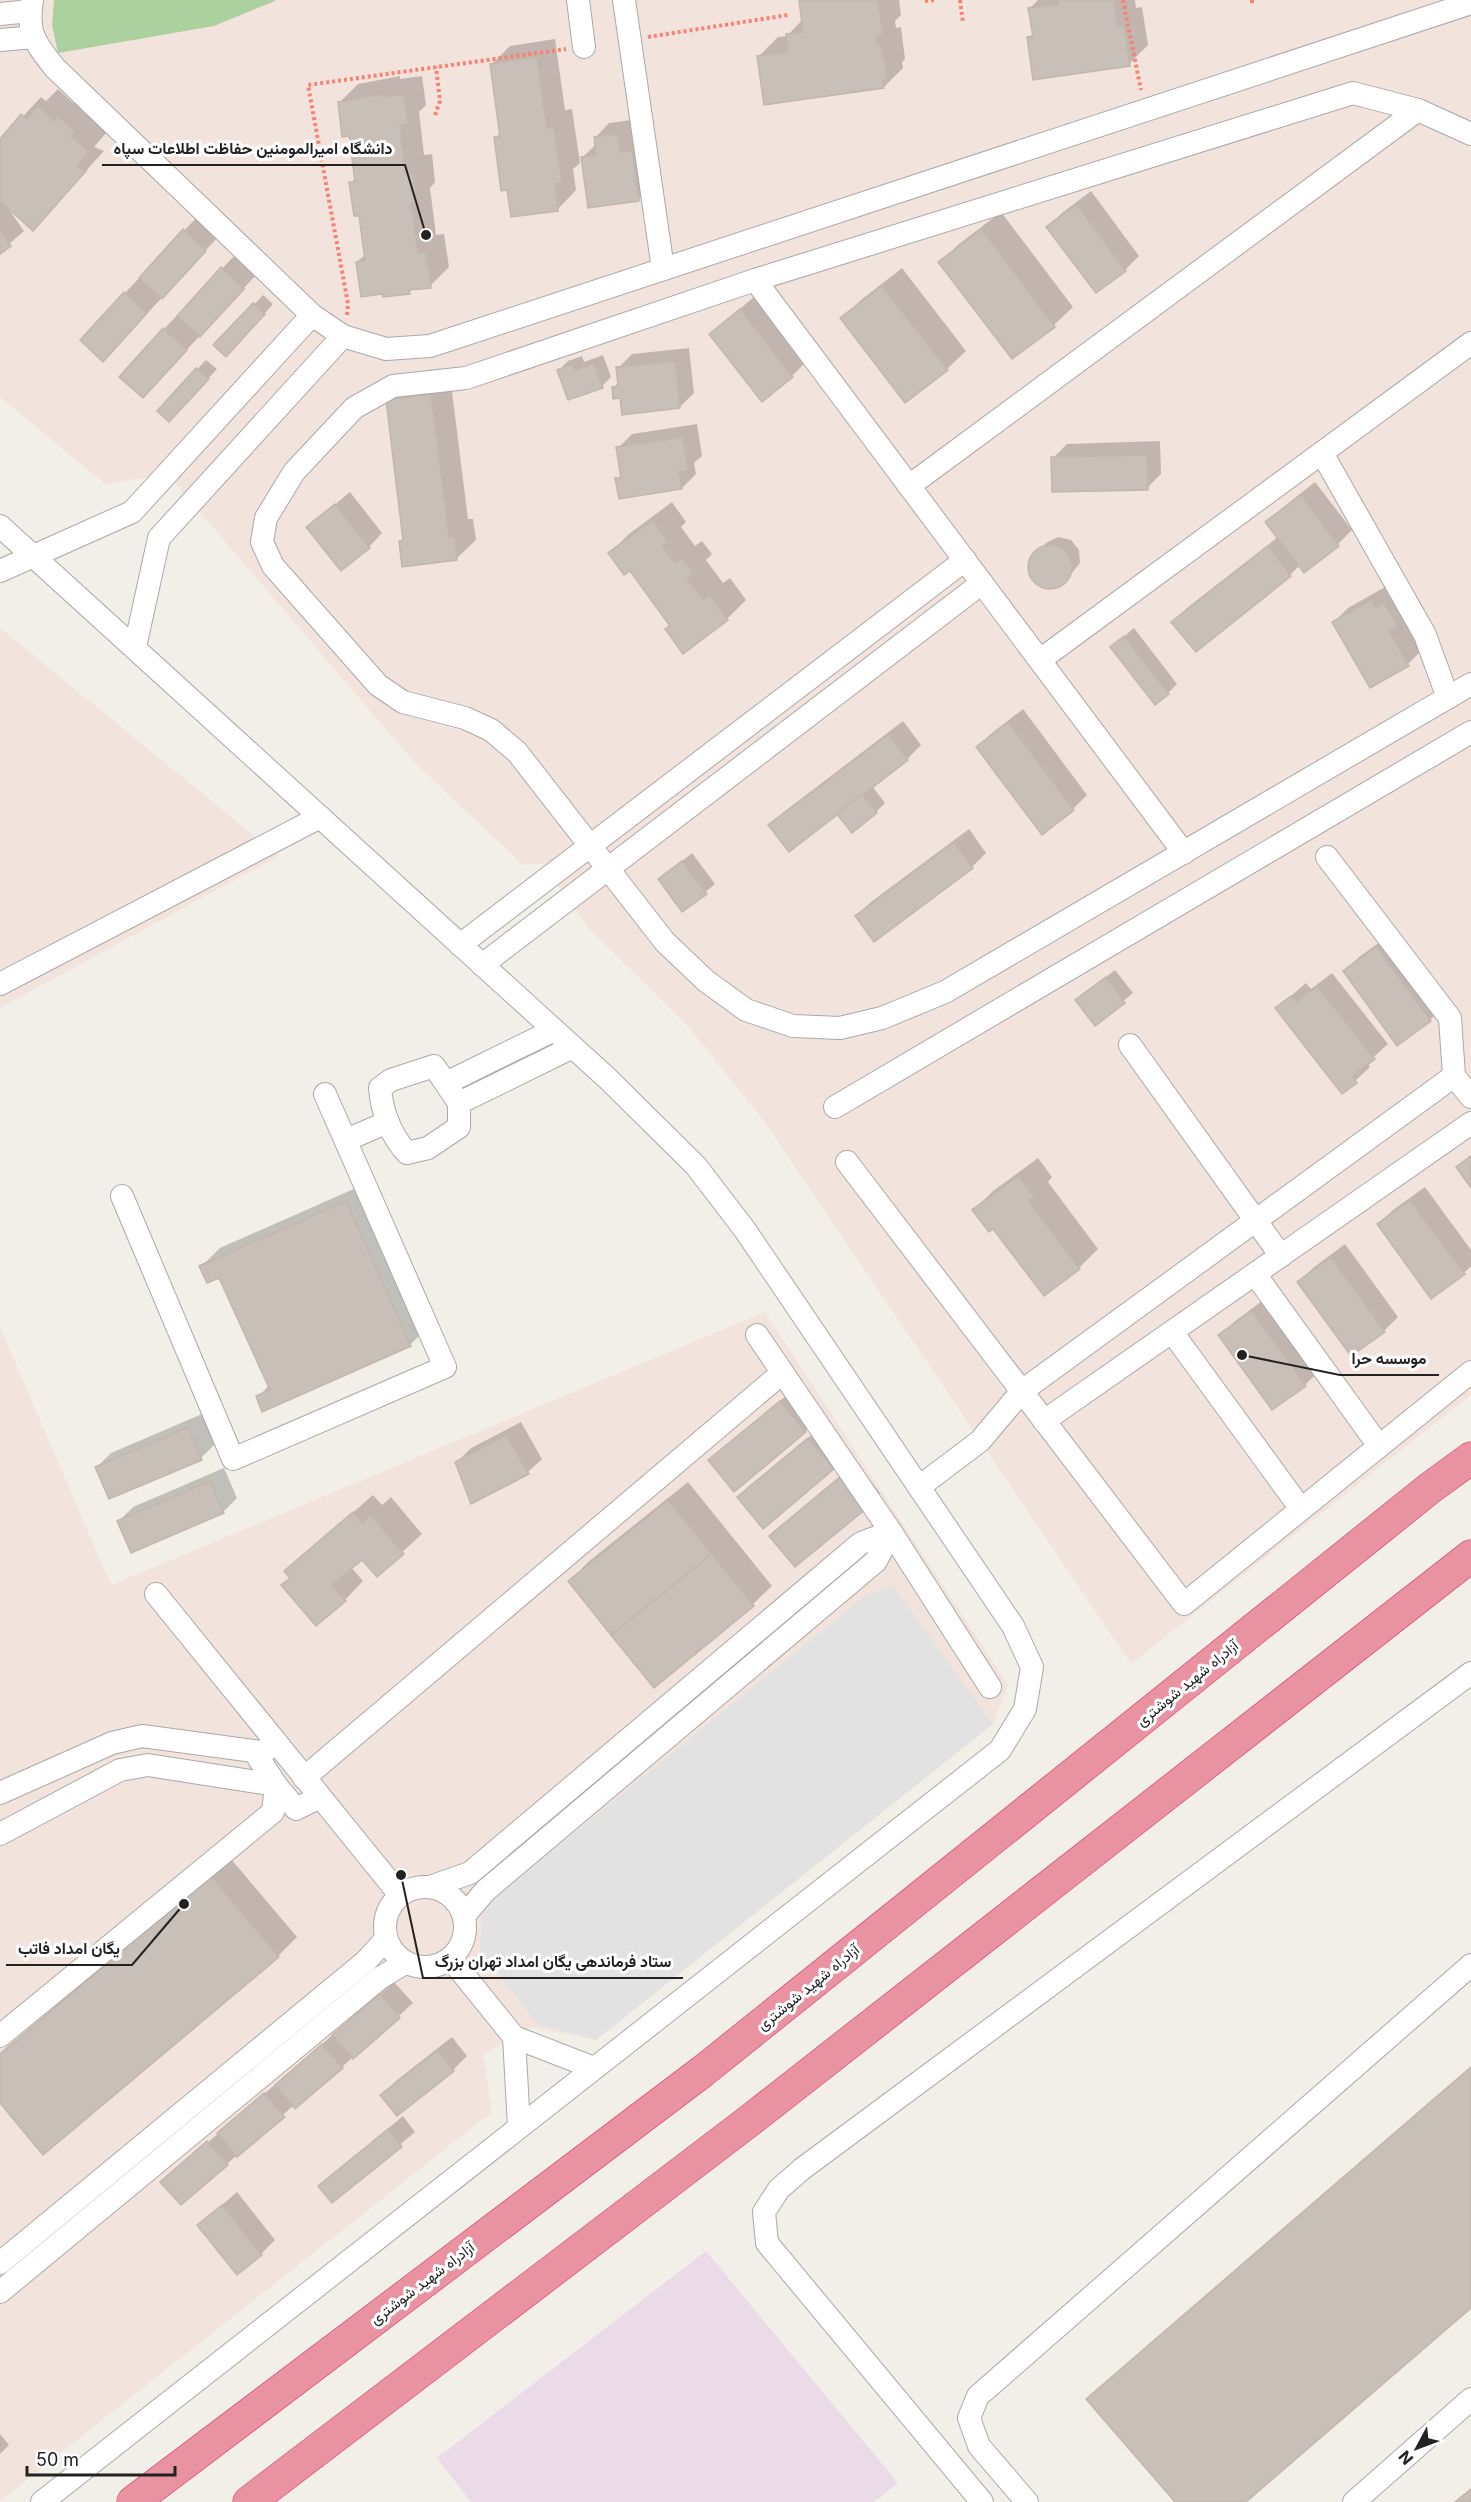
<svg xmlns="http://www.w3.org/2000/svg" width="1471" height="2502" viewBox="0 0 1471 2502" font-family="Inter,Vazirmatn,sans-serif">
<rect width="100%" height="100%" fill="#f2efe9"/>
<path fill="#ebdbe8" d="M706,2251l192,232 -24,19h-403l-34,-44z"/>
<g fill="#f3e3dd">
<path d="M0,0h1471v1395l-340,269 -367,-543 -77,-96 -97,-95 -47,-66 -20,1 -109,-103 -247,-288 -62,10 -105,-87z"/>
<path d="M0,628l279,228 -279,152z"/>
<path d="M765,1312l243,373 -15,39 -397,316 -65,-13 -48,28 9,57 -492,389v-1174l111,258z"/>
</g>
<path fill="#add19e" d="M54,0h221v1l-61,25 -156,27 -6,-28z"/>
<path fill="#e2e2e2" d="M893,1586l100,138 -397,316 -59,-16 -57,-74 3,-43 383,-312z"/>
<g fill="#0003">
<path d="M800,0h99l2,15 -6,6 1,7 5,-1 4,32 -3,3 1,6 -19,19 -125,-31 19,-19 9,-1 16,-17z"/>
<path d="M1038,0h97l1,8 6,-1 6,38 -19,19 -100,-27 5,-4 -4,-25z"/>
<path d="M555,39l10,71 7,-1 8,54 -7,6 3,21 -18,19 -50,-21 -13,-50 6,-6 -10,-67 19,-19z"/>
<path d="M400,76v3l22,-3 4,29 -7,7 5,43 8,-1 3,28 -5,6 6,47 8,-1 5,33 -19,19 -17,2 -4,4 -52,-30 9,-8 -5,-40 -10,-31 5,-6 -6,-42 -11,-32 19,-19z"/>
<path d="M58,89l15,14 5,-5 15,14 -4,5 18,15 -13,15 10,4 -71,78 -25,-21 16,23 -24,21v-111l41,-44 5,4z"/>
<path d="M631,120l22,65 -14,14 -56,-42 13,-13 -1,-6 14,-15z"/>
<path d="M1091,191l48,65 -14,14 -29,21 -48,-64 14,-14z"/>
<path d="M1001,212l72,95 -19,18 -42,32 -72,-95 19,-18z"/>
<path d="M198,216l21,20 -102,110 8,-53z"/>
<path d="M236,254l21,20 -100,108 7,-53z"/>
<path d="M902,268l64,83 -19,18 -105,-51 19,-18z"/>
<path d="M263,295l10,9 -38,42 -19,-1z"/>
<path d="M755,296l51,66 -14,14 -81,-42z"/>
<path d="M689,348l5,45 -14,14 -59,-11 -7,-9 5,-5 -1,-14 14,-14z"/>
<path d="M603,355l8,22 -9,9 -43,-16 9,-9 14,-5 2,6z"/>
<path d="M206,360l11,9 -39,42 -19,-1z"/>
<path d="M450,376l18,143h5l3,21 -19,18 -57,-16 5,-5 -18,-136 19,-19z"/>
<path d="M697,424l5,32 -8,7 2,11 -14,14 -65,-9 5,-5 -4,-26 14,-14z"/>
<path d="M1160,441l1,33 -14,14 -94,-30 14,-14z"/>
<path d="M1315,482l37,48 -14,14 -34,27 -4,-6 -10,10 -117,47 14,-14 91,-71 -11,-14 14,-14z"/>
<path d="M350,492l32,41 -13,14 -61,-20z"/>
<path d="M672,502l14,20 -5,5 14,19 7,-5 10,13 -6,6 17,23 7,-5 16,22 -19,19 -44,33 -12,-27 -41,-56 -20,-16 19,-19z"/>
<path d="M1058,537l13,3 8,10 1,13 -13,16 -11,8 -6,1 -13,-5 -6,-12 1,-13 14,-15z"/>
<path d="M1385,587l37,63 -14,14 -74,-42 14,-14z"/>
<path d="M1134,628l43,56 -9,9 -56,-46z"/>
<path d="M1023,709l64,86 -14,14 -95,-62 14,-14z"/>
<path d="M903,721l18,24 -14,14 -35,27 13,17 -9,9h-38l-68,14 14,-14z"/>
<path d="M969,829l17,24 -14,14 -98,73 -17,-24 14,-14z"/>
<path d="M692,853l23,31 -32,26 -23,-31z"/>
<path d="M1391,934l52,72 -13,14 -85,-49 14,-14z"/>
<path d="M1115,970l18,23 -38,31 -9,-32z"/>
<path d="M1332,973l56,71 -21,19 3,4 -27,25 -66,-84 29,-25 5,6z"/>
<path d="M1038,1158l14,19 -4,5 50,67 -19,19 -85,-42 -20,-16 19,-19z"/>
<path d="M365,1184l64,142 -19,19 -152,52 11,-12 -49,-109 -19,-9 19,-19z"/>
<path d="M1425,1187l46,63v16l-7,7 -85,-49 14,-14z"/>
<path d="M1345,1244l53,73 -14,14 -85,-49 14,-14z"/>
<path d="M1266,1298l53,73 -14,14 -85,-49 14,-14z"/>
<path d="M795,1388l24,29 -14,14 -95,29z"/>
<path d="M202,1414l13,30 -14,14 -104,9 14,-14z"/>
<path d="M521,1422l21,37 -14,13 -71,-10 14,-14z"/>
<path d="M823,1425l24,29 -14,14 -94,29z"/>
<path d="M856,1463l24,30 -14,14 -95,29z"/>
<path d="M224,1468l13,30 -14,14 -104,9 14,-14z"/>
<path d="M688,1482l84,104 -19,18 -99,82 -84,-105 18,-19z"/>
<path d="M373,1495l9,10 9,-8 31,37 -45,41 -14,-18 -12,10 12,14 -18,19 -54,-23 -5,-6z"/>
<path d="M231,1859l66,78 -19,19 -278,145v-48z"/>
<path d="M394,1982l19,21 -71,64 -48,38 -67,59 -65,18z"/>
<path d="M452,2037l15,19 -14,14 -56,44 -15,-19 14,-14z"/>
<path d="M403,2116l12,16 -83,69 -12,-15z"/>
<path d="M237,2192l38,48 -14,14 -62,-29z"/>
<path d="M0,2434l9,11 -9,9z"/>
</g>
<g fill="#c7bfb8" stroke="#c4b6ab" stroke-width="1.5">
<path d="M799,0h79l5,35 -7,1 1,10 5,-1 5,34 -4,1 1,8 -120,17 -7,-49 31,-4 -2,-18 17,-2z"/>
<path d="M1058,0h56l3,26 7,-1 6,41 -97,14 -6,-43 6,-1 -5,-28 30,-4z"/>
<path d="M537,57l10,71 7,-1 8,56 -7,1 3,27 -47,6 -4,-27 -6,1 -7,-54h6l-10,-73z"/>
<path d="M381,94l1,3 22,-3 4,31 -8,1 6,47h7l4,30h-6l7,50 8,-1 5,36 -22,2 1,4 -27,3 -1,-3 -21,3 -5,-35 9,-2 -6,-44h-5l-5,-34h6l-6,-46 -7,1 -4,-35z"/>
<path d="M38,106l16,15 4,-5 18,16 -5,4 18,16 -12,14 9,5 -53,60 -33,-30v-62l21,-25 6,5z"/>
<path d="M617,134l3,18 12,-2 7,51 -51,7 -7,-51 15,-2 -2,-18z"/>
<path d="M1076,204l50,67 -30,22 -50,-66z"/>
<path d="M183,229l23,22 -44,48 -23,-21z"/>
<path d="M982,229l73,98 -43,32 -74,-97z"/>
<path d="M0,230l11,16 -11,8z"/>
<path d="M221,267l23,22 -44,48 -23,-21z"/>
<path d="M882,286l66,84 -43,33 -65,-85z"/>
<path d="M124,292l23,21 -44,49 -23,-22z"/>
<path d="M253,303l12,11 -39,43 -13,-12z"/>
<path d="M740,309l53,68 -31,25 -53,-68z"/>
<path d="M163,328l24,22 -44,48 -24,-21z"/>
<path d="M675,361l5,47 -58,7 -2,-17 -7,1 -1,-12 6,-1 -2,-19z"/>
<path d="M594,363l9,25 -35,12 -11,-30 16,-6 2,6z"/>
<path d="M196,368l13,11 -40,43 -12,-11z"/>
<path d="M431,394l18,143h6l2,23 -55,7 -3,-26 4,-1 -17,-140z"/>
<path d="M683,437l5,34 -9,1 3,17 -63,10 -4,-21h6l-5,-31z"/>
<path d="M1147,455l1,35 -96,2 -1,-35z"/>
<path d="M1301,495l38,51 -35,27 -39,-51z"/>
<path d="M335,504l35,44 -29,23 -35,-44z"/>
<path d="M653,520l15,22 -6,4 13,17 7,-5 12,16 -7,4 16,22 7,-5 18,25 -45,34 -18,-25 5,-3 -40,-55 -6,4 -16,-22z"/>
<circle cx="1050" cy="567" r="22"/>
<path d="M1268,546l23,30 -95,76 -25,-30z"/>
<path d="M1371,600l4,8 9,-5 14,23 -9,5 20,35 -39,22 -38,-66z"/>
<path d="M1124,636l45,58 -14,11 -45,-58z"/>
<path d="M1008,722l66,88 -32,25 -66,-88z"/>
<path d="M889,734l19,26 -119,92 -21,-27z"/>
<path d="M862,794l15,19 -25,20 -15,-19z"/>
<path d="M954,842l19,26 -99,74 -19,-26z"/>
<path d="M682,861l25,33 -25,18 -24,-33z"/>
<path d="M1376,946l55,75 -34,25 -54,-75z"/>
<path d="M1106,977l19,26 -30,23 -20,-26z"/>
<path d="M1317,986l58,73 -23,17 5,7 -15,11 -67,-86 16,-12 5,6z"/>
<path d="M1471,1156v32l-15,-21z"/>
<path d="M1018,1176l17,21 -6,4 51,68 -36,27 -51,-67 -4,3 -17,-22z"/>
<path d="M1410,1200l55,74 -34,25 -54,-75z"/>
<path d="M346,1201l65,145 -149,66 -6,-16 14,-6 -51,-112 -12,5 -8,-17z"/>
<path d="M1331,1257l54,75 -34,24 -54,-74z"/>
<path d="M1252,1311l54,75 -34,24 -54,-75z"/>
<path d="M780,1401l26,31 -72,60 -26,-32z"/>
<path d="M188,1427l14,33 -93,39 -14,-32z"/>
<path d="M506,1435l23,39 -58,30 -16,-42z"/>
<path d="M808,1438l26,31 -71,60 -26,-32z"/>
<path d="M841,1476l26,32 -72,59 -26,-31z"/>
<path d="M210,1481l14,32 -93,40 -14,-32z"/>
<path d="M668,1500l44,54 -101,81 -43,-54z"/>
<path d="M353,1512l9,11 9,-8 33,39 -27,23 -15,-17 -30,25 14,16 -30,25 -35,-41 9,-7 -6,-7z"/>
<path d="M712,1554l42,52 -100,82 -43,-53z"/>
<path d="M211,1876l68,81 -236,198 -43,-52v-49z"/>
<path d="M380,1994l20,24 -47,41 -21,-24z"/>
<path d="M322,2044l21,24 -48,41 -20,-24z"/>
<path d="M438,2050l16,21 -57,45 -17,-21z"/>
<path d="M1471,2067v241l-225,194h-71l-89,-103z"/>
<path d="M264,2093l21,24 -48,40 -20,-24z"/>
<path d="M388,2129l14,18 -70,56 -14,-17z"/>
<path d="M207,2141l21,24 -47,40 -21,-23z"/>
<path d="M222,2205l40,50 -25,20 -40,-50z"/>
<path d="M1471,2489v13h-16z"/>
</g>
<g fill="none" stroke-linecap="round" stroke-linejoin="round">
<g stroke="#a9a9a9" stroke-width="24">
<g id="minor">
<path d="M32,0c-5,34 2,41 22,67l258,248 31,21 43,13 44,-3 1041,-343"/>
<path d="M578,0l6,47"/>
<path d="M624,0l39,269"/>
<path d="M0,14l30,-3"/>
<path d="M0,40l34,-3"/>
<path d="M1471,134l-53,-24 -65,-17 -598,187 -289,98 -73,8 -39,22 -60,64 -28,46 -4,24 11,24 105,119 25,17 62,16 26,12 26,22 148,190 41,39 40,29 47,16 47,2 42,-10 63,-26 526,-308"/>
<path d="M755,280l429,573"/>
<path d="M1322,453l103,182 23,63"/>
<path d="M909,486l509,-376"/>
<path d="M0,526l607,552 89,88 49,64 268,396 19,41 -7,42 -25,41 -958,752"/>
<path d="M0,571l132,-59 180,-197"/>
<path d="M135,647l24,-109 184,-202"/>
<path d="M1040,660l431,-317"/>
<path d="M1327,857l123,161 4,58 17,21"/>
<path d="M460,945l505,-385"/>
<path d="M482,965l500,-382"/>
<path d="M0,984l320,-167"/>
<path d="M1130,1045l151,211"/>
<path d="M434,1066l25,37v24l-31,21 -21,5c-17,-19 -25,-40 -27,-65l11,-8z"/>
<path d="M446,1083l108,-53"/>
<path d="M459,1103l114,-56"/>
<path d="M835,1107l636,-375"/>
<path d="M346,1140l42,-18"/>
<path d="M847,1162l337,442 287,-232"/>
<path d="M122,1196l111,263 212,-92 -120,-273"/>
<path d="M1255,1274l124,172"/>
<path d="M1172,1332l129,177"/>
<path d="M757,1335l134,197 99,155"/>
<path d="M1044,1421l427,-298"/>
<path d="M919,1487l61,-46 42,-50 432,-315"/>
<path d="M156,1594l244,301"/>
<path d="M304,1778l478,-405"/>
<path d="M0,1793l112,-50 30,-7 118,16 8,-3"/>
<path d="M0,1834l120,-64 28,-5 128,20 20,24 24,-12"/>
<circle cx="425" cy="1927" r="40"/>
<path d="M430,1887l40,-14 391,-330 30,-11"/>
<path d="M464,1916l21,-25 391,-330 15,-29"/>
<path d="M451,1959l63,78 80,31"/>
<path d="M0,2036l273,-224 3,-27 -22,-34"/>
<path d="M514,2037l5,90"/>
<path d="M0,2263l366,-302 20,-22"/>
<path d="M0,2292l380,-314 25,-15"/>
<path d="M982,2502l-215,-259 -3,-31 15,-23 23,-20 669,-496"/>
<path d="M1027,2502l-48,-56 -10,-28 9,-22 493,-431"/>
<path d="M1354,2502l117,-103"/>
</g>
</g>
<g stroke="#dc2a67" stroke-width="33">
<g id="highway">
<path d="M133,2502l570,-431 727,-583 41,-30"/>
<path d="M249,2502l500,-381 722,-565"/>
</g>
</g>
<g stroke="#fa8072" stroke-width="4" stroke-dasharray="3 3" stroke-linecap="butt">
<path d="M960,0l3,23"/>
<path d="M1123,0l18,90"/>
<path d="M1252,0v4"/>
<path d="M925,1l10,-1"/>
<path d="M648,37l140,-22"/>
<path d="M435,115l5,-14 -4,-34"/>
<path d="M347,315l1,-11 -40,-219 258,-36"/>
</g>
<use href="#minor" stroke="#fff" stroke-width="22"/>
<use href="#highway" stroke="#e892a2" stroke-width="32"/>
</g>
<g text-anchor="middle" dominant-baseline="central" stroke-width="6" stroke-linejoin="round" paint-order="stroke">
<g font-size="15" fill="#222" stroke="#fff">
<text transform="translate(1187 1683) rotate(-39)">آزادراه شهید شوشتری</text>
<text transform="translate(808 1987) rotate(-39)">آزادراه شهید شوشتری</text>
<text transform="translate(422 2283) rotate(-37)">آزادراه شهید شوشتری</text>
</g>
</g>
<path fill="none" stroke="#222" stroke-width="2" d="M426 235L405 165H102M1242 1355L1340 1375H1439M184 1904L132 1965H6M401 1875L423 1978H683"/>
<g fill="#222" stroke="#fff" stroke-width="2">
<circle cx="426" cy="235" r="6"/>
<circle cx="1242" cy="1355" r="6"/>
<circle cx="184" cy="1904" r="6"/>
<circle cx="401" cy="1875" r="6"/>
</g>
<g font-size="16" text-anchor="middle" font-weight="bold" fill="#222" stroke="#fff" stroke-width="6" stroke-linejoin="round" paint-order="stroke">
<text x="253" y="154">دانشگاه امیرالمومنین حفاظت اطلاعات سپاه</text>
<text x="1389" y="1364">موسسه حرا</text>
<text x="69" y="1954">یگان امداد فاتب</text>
<text x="553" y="1967">ستاد فرماندهی یگان امداد تهران بزرگ</text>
</g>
<g transform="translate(1417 2448) rotate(229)" stroke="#ffffff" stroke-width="4.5" paint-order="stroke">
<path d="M0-4.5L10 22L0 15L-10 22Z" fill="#222222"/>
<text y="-9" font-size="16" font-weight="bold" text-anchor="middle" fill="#222222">N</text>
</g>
<path d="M27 2466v9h148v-9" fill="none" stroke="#222222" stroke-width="3"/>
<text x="36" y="2466" font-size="18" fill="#222222" stroke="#ffffff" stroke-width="4.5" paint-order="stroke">50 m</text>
</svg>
